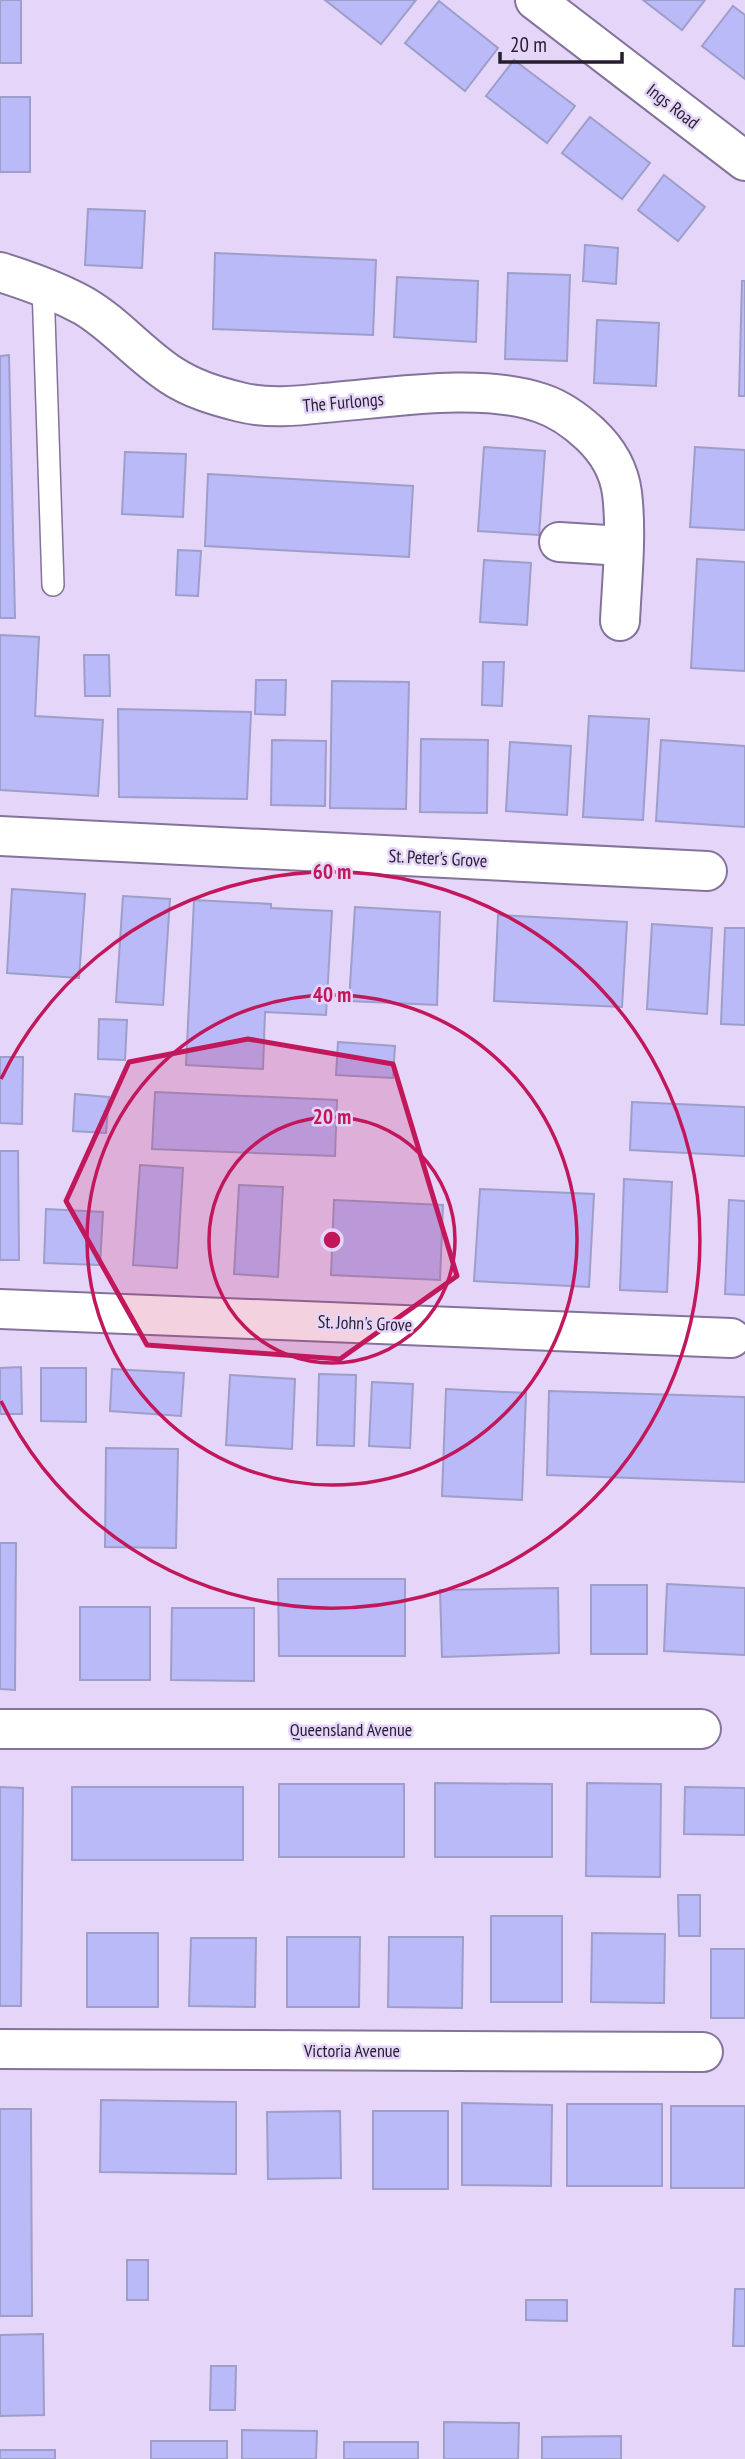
<svg xmlns="http://www.w3.org/2000/svg" width="745" height="2459" viewBox="0 0 745 2459" font-family="'PT Sans Narrow',sans-serif">
<rect width="100%" height="100%" fill="#e4d5f9"/>
<g fill="#babaf8" stroke="#9d9ec9" stroke-width="2">
<rect x="0" y="0" width="21" height="63"/>
<path d="M325,0h91l-35,44z"/>
<path d="M643,0h62l-23,30z"/>
<path d="M439,1l59,47 -33,43 -60,-48z"/>
<path d="M733,6l12,9v64l-43,-33z"/>
<path d="M514,60l61,46 -28,37 -61,-47z"/>
<rect x="0" y="97" width="30" height="75"/>
<path d="M590,117l60,46 -28,36 -60,-46z"/>
<path d="M664,175l41,32 -27,34 -40,-31z"/>
<path d="M88,209l57,2 -3,57 -57,-3z"/>
<path d="M585,245l33,3 -2,36 -33,-3z"/>
<path d="M215,253l161,7 -3,75 -160,-6z"/>
<path d="M508,273l62,2 -3,86 -62,-2z"/>
<path d="M397,277l81,4 -2,61 -82,-5z"/>
<path d="M742,281h3v115h-6z"/>
<path d="M597,320l62,3 -3,63 -62,-3z"/>
<path d="M9,355l6,263h-15v-262z"/>
<path d="M484,447l61,4 -6,84 -61,-4z"/>
<path d="M695,447l50,3v80l-55,-3z"/>
<path d="M125,452l61,2 -3,63 -61,-3z"/>
<path d="M208,474l205,12 -4,71 -204,-11z"/>
<path d="M178,550l23,1 -3,45 -22,-1z"/>
<path d="M697,559l48,3v109l-54,-3z"/>
<path d="M484,560l47,3 -4,62 -47,-3z"/>
<path d="M0,635l39,2 -4,79 68,4 -5,76 -98,-6z"/>
<path d="M84,655h25l1,41h-25z"/>
<path d="M483,662h21l-2,44 -20,-1z"/>
<path d="M256,680h30l-1,35 -30,-1z"/>
<path d="M332,681l77,1 -3,127 -76,-1z"/>
<path d="M118,709l133,3 -4,87 -128,-2z"/>
<path d="M589,716l60,3 -6,101 -60,-3z"/>
<path d="M421,739l67,1 -1,73 -67,-1z"/>
<path d="M272,740l54,1 -1,65 -54,-1z"/>
<path d="M661,740l84,6v81l-89,-6z"/>
<path d="M510,742l61,4 -4,69 -61,-4z"/>
<path d="M12,889l73,5 -6,84 -72,-5z"/>
<path d="M123,896l47,3 -7,106 -47,-3z"/>
<path d="M194,900l77,4v4l61,3 -6,104 -61,-3 -2,57 -77,-4z"/>
<path d="M355,907l85,5 -3,93 -88,-4z"/>
<path d="M498,915l129,7 -5,85 -128,-6z"/>
<path d="M652,924l60,4 -5,86 -60,-5z"/>
<path d="M725,928h20v97l-24,-1z"/>
<path d="M99,1019l28,1 -2,40 -27,-1z"/>
<path d="M338,1042l57,4 -2,32 -57,-3z"/>
<path d="M0,1057h23l-1,67 -22,-1z"/>
<path d="M155,1092l182,8 -2,56 -183,-7z"/>
<path d="M75,1094l34,3 -3,36 -33,-2z"/>
<path d="M632,1102l113,5v49l-115,-6z"/>
<path d="M0,1151h18l1,109h-19z"/>
<path d="M140,1165l43,3 -6,100 -44,-3z"/>
<path d="M624,1179l48,3 -5,110 -47,-2z"/>
<path d="M239,1185l44,2 -5,90 -44,-3z"/>
<path d="M480,1189l114,5 -5,93 -115,-6z"/>
<path d="M334,1200l109,5 -3,75 -109,-5z"/>
<path d="M729,1200l16,1v94l-20,-1z"/>
<path d="M46,1209l57,3 -3,53 -56,-2z"/>
<path d="M21,1367l1,47h-22v-46z"/>
<path d="M41,1368h45v54l-45,-1z"/>
<path d="M112,1369l72,4 -3,43 -71,-5z"/>
<path d="M319,1374l37,1 -2,71 -37,-1z"/>
<path d="M230,1375l65,4 -3,70 -66,-4z"/>
<path d="M372,1382l41,2 -3,64 -41,-2z"/>
<path d="M446,1389l80,4 -4,107 -80,-4z"/>
<path d="M549,1391l196,6v85l-198,-7z"/>
<path d="M106,1448l72,1 -2,99 -71,-1z"/>
<path d="M0,1543h16l-1,147 -15,-1z"/>
<path d="M278,1579h127v77h-126z"/>
<path d="M667,1584l78,4v67l-81,-4z"/>
<rect x="591" y="1585" width="56" height="69"/>
<path d="M558,1588l1,65 -117,4 -2,-67z"/>
<rect x="80" y="1607" width="70" height="73"/>
<path d="M172,1608h82v73l-83,-1z"/>
<path d="M435,1783l117,1v73h-117z"/>
<path d="M587,1783l74,1 -1,93 -74,-1z"/>
<rect x="279" y="1784" width="125" height="73"/>
<path d="M0,1787l23,1 -2,218h-21z"/>
<rect x="72" y="1787" width="171" height="73"/>
<path d="M685,1787l60,1v47l-61,-1z"/>
<path d="M678,1895h22v41h-21z"/>
<rect x="491" y="1916" width="71" height="86"/>
<rect x="87" y="1933" width="71" height="74"/>
<path d="M592,1933l73,1 -1,69 -73,-1z"/>
<path d="M287,1937h73l-1,70h-72z"/>
<path d="M389,1937h74l-1,71 -74,-1z"/>
<path d="M191,1938h65l-1,69 -66,-1z"/>
<rect x="711" y="1949" width="34" height="69"/>
<path d="M101,2100l135,2v72l-136,-2z"/>
<path d="M462,2103l90,2 -1,81 -89,-1z"/>
<rect x="567" y="2104" width="95" height="82"/>
<rect x="671" y="2106" width="74" height="82"/>
<path d="M0,2109h31l1,207h-32z"/>
<path d="M340,2111l1,67 -73,1 -1,-67z"/>
<rect x="373" y="2111" width="75" height="78"/>
<rect x="127" y="2260" width="21" height="40"/>
<path d="M735,2289h10v57h-12z"/>
<path d="M526,2300h41v21l-41,-1z"/>
<path d="M43,2334l1,81 -44,1v-81z"/>
<path d="M211,2366h25l-1,44h-25z"/>
<path d="M444,2422l75,1 -1,36h-74z"/>
<path d="M242,2430l75,1 -1,28h-74z"/>
<path d="M621,2436v23h-79v-22z"/>
<rect x="151" y="2441" width="76" height="18"/>
<rect x="344" y="2442" width="74" height="17"/>
<rect x="0" y="2450" width="55" height="9"/>
</g>
<g fill="none" stroke-linecap="round" stroke-linejoin="round">
<g stroke="#84739b" stroke-width="24">
<path id="lane" d="M43,286l10,299"/>
</g>
<g stroke="#84739b" stroke-width="42">
<g id="street">
<path d="M535,0l210,161"/>
<path d="M0,272c29,9 57,19 84,34 31,18 56,49 87,69 21,14 45,21 69,27 27,7 57,4 84,1 64,-5 157,-21 217,0 18,6 35,18 49,31 17,16 29,36 32,59 5,41 0,86 -2,128"/>
<path d="M559,542l64,4"/>
<path d="M0,836l707,35"/>
<path d="M0,1309l731,29"/>
<path d="M0,1729h701"/>
<path d="M0,2049l703,3"/>
</g>
</g>
<use href="#lane" stroke="#fff" stroke-width="21"/>
<use href="#street" stroke="#fff" stroke-width="38"/>
</g>
<path fill="#c2185b" fill-opacity="0.2" stroke="#c2185b" stroke-width="5" stroke-linejoin="round" d="M248,1039l145,25 64,212 -117,83 -193,-14 -81,-144 63,-139z"/>
<g fill="none" stroke="#c2185b" stroke-width="3.5">
<circle cx="332" cy="1240" r="123"/>
<circle cx="332" cy="1240" r="245"/>
<path d="M1 1079A368 368 0 1 1 1 1401"/>
</g>
<g text-anchor="middle" dominant-baseline="central" stroke-width="5" stroke-linejoin="round" paint-order="stroke">
<g font-size="18" fill="#261e2f" stroke="#e4d5f9">
<text transform="translate(673 106) rotate(38)">Ings Road</text>
<text transform="translate(343 402) rotate(-5)">The Furlongs</text>
<text transform="translate(438 858) rotate(3)">St. Peter's Grove</text>
<text transform="translate(365 1323) rotate(2)">St. John's Grove</text>
<text x="351" y="1729">Queensland Avenue</text>
<text x="352" y="2050">Victoria Avenue</text>
</g>
</g>
<circle cx="332" cy="1240" r="10" fill="#c2185b" stroke="#e4d5f9" stroke-width="3.5"/>
<g font-size="21" text-anchor="middle" font-weight="bold" fill="#c2185b" stroke="#e4d5f9" stroke-width="5" stroke-linejoin="round" paint-order="stroke">
<text x="332" y="879">60 m</text>
<text x="332" y="1002">40 m</text>
<text x="332" y="1124">20 m</text>
</g>
<path d="M500 52v10h122v-10" fill="none" stroke="#261e2f" stroke-width="3.5"/>
<text x="510" y="52" font-size="21" fill="#261e2f" stroke="#e4d5f9" stroke-width="5" paint-order="stroke">20 m</text>
</svg>
